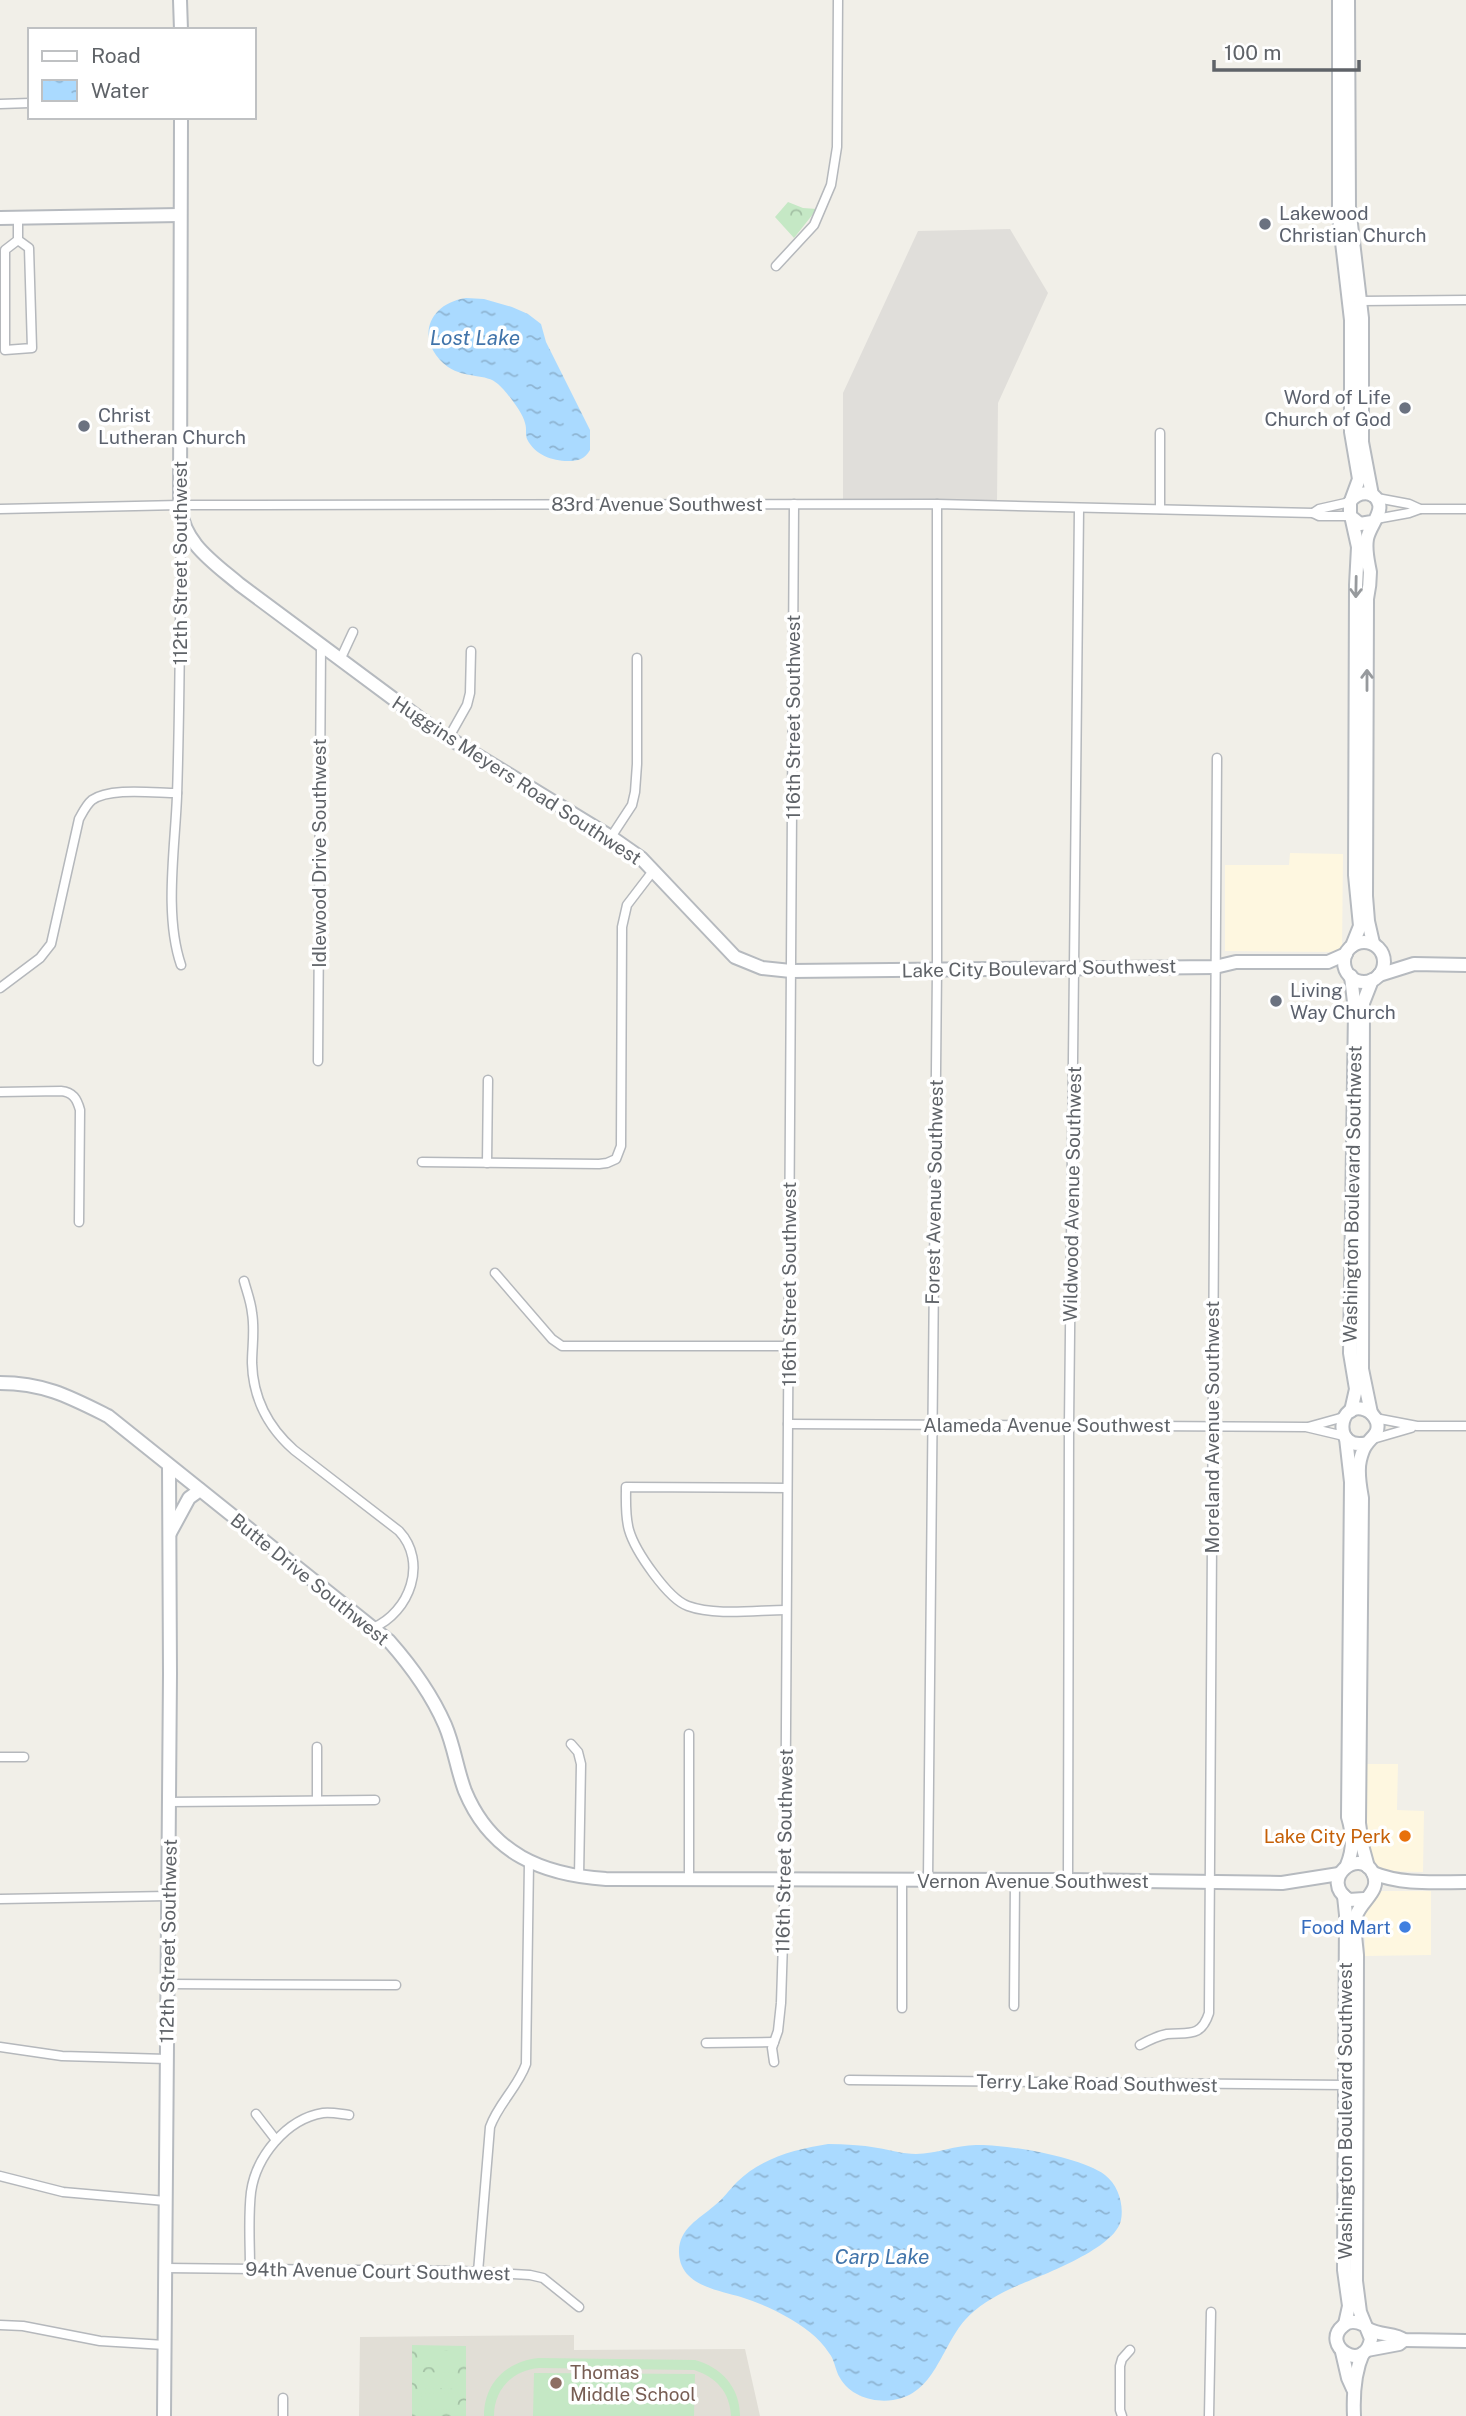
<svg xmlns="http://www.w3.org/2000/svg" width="1466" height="2416" viewBox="0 0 1466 2416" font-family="'Public Sans',sans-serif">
<defs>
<pattern id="park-crowns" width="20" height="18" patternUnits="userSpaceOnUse" patternTransform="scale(1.75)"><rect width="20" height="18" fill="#c5e8c5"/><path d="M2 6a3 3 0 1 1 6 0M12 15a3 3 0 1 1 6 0" fill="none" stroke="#a3c0a4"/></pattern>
<pattern id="water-ripples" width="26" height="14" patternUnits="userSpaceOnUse" patternTransform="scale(1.75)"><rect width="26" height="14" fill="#aadaff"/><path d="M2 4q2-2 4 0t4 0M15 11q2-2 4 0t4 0" fill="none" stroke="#8eb4d2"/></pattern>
</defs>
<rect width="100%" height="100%" fill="#f1efe8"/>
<g fill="#fef7e0">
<path d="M1290,853l53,1 -1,98 -117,-1v-86h64z"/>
<path d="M1364,1764h34l-1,46 27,1 -1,61 -50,-1 -9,-12z"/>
<path d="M1365,1891h66v64l-66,1z"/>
</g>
<path fill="#e0deda" d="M1010,229l38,64 -50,110 -1,98h-154v-108l75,-162z"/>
<path fill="#e1ded6" d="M574,2335v15l171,-1 15,67h-401l1,-79z"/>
<g fill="url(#park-crowns)">
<path d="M788,202l15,6 14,1 -23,29 -19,-21z"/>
<path d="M412,2345l54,1v70h-54z"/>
</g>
<g fill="#c5e8c5">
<rect x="422" y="2351" width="34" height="16"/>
<path d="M539,2358l156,2c26,7 45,27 45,56h-9c-1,-24 -15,-39 -37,-46l-155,-2c-26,2 -45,21 -45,48h-10c0,-33 23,-55 55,-58z"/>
<path d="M422,2372l34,1v16l-34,-1z"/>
<path d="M534,2373l161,1 -1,42h-161z"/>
<path d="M422,2393l34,1v16l-35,-1z"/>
</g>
<g fill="url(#water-ripples)">
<path d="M466,298l18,1 28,8 16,7 13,10 5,18 44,88v20c-5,9 -12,11 -22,11 -16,0 -33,-6 -41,-22 -2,-5 0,-10 -2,-16 -2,-10 -19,-32 -27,-39 -12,-11 -32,-5 -50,-17 -33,-25 -22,-63 18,-69z"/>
<path d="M828,2144c17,0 33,1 50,4 12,2 25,6 38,6 20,0 40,-9 60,-9 30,-1 105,12 129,30 13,10 19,29 16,45 -6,30 -85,57 -111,69 -15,7 -34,18 -45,31 -24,27 -30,74 -72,80 -19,3 -43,-4 -53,-22 -5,-8 -5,-18 -11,-25 -10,-16 -26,-27 -42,-36 -14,-8 -30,-15 -46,-20 -24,-7 -61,-12 -62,-44 -1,-24 20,-34 35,-47 9,-7 15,-16 23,-24 24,-24 59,-33 91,-38z"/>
</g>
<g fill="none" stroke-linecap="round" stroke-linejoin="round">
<g stroke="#b5b8bc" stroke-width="11">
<g id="street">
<path d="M0,104l30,-1"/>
<path d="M18,240l11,8 3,100 -27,2v-100l13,-10v-22"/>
<path d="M776,266l38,-41 17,-40 6,-38 1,-147"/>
<path d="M1360,301l106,-1"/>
<path d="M1377,498l32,6 11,5h46"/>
<path d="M0,509l180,-4 757,-1 376,9 6,3h31"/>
<path d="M1160,509v-76"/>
<path d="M1313,513l6,-4 31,-7"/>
<path d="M1376,519l33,-6 11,-4"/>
<path d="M181,524c-1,90 -1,181 -4,272 -2,53 -13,119 4,169"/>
<path d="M340,660l13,-28"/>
<path d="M449,737l18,-32 3,-12 1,-42"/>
<path d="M611,837l21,-32 3,-13 2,-28v-106"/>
<path d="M0,988l40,-30 11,-14 28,-125c4,-7 7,-14 13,-19 18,-13 63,-7 85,-7"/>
<path d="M318,1061l3,-415"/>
<path d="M0,1092l61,-1c12,1 16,8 19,19l-1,112"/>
<path d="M422,1162l177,2 8,-1 9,-4 5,-13 1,-219 5,-22 26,-34"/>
<path d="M487,1163l1,-83"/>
<path d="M495,1273l57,66 10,7h226"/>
<path d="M244,1281c3,11 7,21 8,32 3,17 0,34 0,50 1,35 16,64 42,87l105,81c29,31 11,81 -26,97"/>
<path d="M1375,1418l42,8h49"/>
<path d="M788,1424l518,3 38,9"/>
<path d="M1308,1427l36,-10"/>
<path d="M1373,1439l38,-11"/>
<path d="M786,1610c-28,0 -71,6 -98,-4 -20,-7 -53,-55 -59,-76 -4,-14 -3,-29 -3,-43l161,1"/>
<path d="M571,1744l7,8 3,12 -2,113"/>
<path d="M0,1757h24"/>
<path d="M317,1800v-53"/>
<path d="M169,1802l206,-2"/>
<path d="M689,1880v-146"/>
<path d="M902,1880v128"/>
<path d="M928,1880l9,-911v-465"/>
<path d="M1068,1880l1,-455 10,-916"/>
<path d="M0,1899l168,-3"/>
<path d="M168,1984l228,1"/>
<path d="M1014,2006l1,-126"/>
<path d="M706,2043l68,-1"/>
<path d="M1140,2045c9,-5 17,-9 27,-11 21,-2 34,4 42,-21l8,-1255"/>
<path d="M0,2047l62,9 105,3"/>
<path d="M774,2062l-2,-14 6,-17 3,-28 4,-123 9,-1376"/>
<path d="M849,2080l496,5"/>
<path d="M256,2114l20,26"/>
<path d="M0,2176l63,16 103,9"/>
<path d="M165,2268l296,3 69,4 13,3 36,29"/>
<path d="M250,2268c0,-25 -2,-51 1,-76 5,-35 35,-73 72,-79 9,-1 17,1 26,2"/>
<path d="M478,2272l12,-145c8,-23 28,-40 36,-63l3,-202"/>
<path d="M0,2325l23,1 77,15 65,4"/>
<path d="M283,2416v-18"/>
<path d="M1122,2416l-2,-6v-44l2,-7 8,-9"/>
<path d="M1209,2416l2,-104"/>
</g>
</g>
<g stroke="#b6babf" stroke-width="16">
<g id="secondary">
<path d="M180,0l1,30"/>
<path d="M1339,0v216l12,104v112l8,47 -7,19"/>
<path d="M1348,0l1,207 13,111v124l10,53"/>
<path d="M181,117l-1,388c2,37 33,57 59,79l195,145 177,108 30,21 94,99 27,11 29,3 424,-4 21,-5h92l18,-8"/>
<path d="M0,218l180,-3"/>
<path d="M1372,522l-12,2 -10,-8v-14c7,-11 25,-13 29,2 3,10 -10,23 -12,35 -2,12 1,22 3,33 0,9 -1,18 -3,27l-1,297 2,25 5,22"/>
<circle cx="1364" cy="962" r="20"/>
<path d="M1352,946l8,-20 -5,-51 1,-290 2,-38 -6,-27"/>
<path d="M1379,975l35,-11 52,1"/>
<path d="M1351,976l4,35 -5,342 6,36 -5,22"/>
<path d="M0,1383c44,0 70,14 108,33l281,225c23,26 42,52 56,84 9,21 12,45 20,66 26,63 78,84 141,88l462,1 214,3 57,-9"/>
<path d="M1371,1413l-9,-44 1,-366 9,-23"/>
<path d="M1346,1438l5,44 -3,335c5,17 6,31 -1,48"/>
<path d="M1367,1443c-36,9 -29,-45 -1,-33 5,2 9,7 11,12 3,12 -6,15 -11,23 -3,4 -5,11 -6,15 -3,12 0,27 2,38l-3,325 3,22 6,22"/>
<path d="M170,1533l19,-35 11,-8"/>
<path d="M1373,1873c29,12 62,9 93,9"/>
<path d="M1344,1896l2,19 -2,355 5,36 -4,18"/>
<path d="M1364,2325c-8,-4 -15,-5 -21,1 -23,19 21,49 28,13l-11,-27 -4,-31 1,-326c-1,-13 -4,-26 -1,-39 5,-16 26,-25 17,-43 -14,-27 -55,7 -24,27l15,-1"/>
<path d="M1368,2329c12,7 27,4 36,11l62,1"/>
<path d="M1367,2350l32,-6 5,-4"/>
<path d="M1342,2352l6,26 5,11"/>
<path d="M164,2416l6,-742 -1,-208"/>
<path d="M1354,2416c-1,-22 0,-43 9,-63"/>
</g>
</g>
<use href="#street" stroke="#fff" stroke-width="8"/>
<use href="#secondary" stroke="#fff" stroke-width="12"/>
</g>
<defs><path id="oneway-shaft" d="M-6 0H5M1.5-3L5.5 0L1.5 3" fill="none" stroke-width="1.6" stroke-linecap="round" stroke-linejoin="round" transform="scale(1.75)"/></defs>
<g stroke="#979a9d">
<use href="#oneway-shaft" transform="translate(1356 587) rotate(91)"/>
<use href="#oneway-shaft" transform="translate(1367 680) rotate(-90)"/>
</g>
<g fill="#6b7280" stroke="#fff" stroke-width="2.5">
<circle cx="1265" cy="224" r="7"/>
<circle cx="1405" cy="408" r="7"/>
<circle cx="84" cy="426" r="7"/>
<circle cx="1276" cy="1001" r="7"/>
</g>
<circle fill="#e8710a" stroke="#fff" stroke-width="2.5" cx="1405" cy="1836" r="7"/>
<circle fill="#3f7fe0" stroke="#fff" stroke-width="2.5" cx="1405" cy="1927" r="7"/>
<circle fill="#8d6e63" stroke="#fff" stroke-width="2.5" cx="556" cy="2383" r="7"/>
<g text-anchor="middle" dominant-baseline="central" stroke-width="7" stroke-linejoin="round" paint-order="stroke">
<g font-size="19" fill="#5b616d" stroke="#fff" text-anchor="start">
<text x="1279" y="213">Lakewood<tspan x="1279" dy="22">Christian Church</tspan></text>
<text x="1391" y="397" text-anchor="end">Word of Life<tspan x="1391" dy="22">Church of God</tspan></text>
<text x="98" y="415">Christ<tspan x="98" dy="22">Lutheran Church</tspan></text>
<text x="1290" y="990">Living<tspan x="1290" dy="22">Way Church</tspan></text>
</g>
<g font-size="19" fill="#5f6368" stroke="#fff">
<text x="657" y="504">83rd Avenue Southwest</text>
<text transform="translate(180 563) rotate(-90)">112th Street Southwest</text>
<text transform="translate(793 717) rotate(-90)">116th Street Southwest</text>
<text transform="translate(517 780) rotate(33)">Huggins Meyers Road Southwest</text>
<text transform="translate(319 853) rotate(-90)">Idlewood Drive Southwest</text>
<text transform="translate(1039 968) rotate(-1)">Lake City Boulevard Southwest</text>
<text transform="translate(934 1192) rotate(-89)">Forest Avenue Southwest</text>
<text transform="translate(1072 1194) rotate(-89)">Wildwood Avenue Southwest</text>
<text transform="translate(1352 1194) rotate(-89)">Washington Boulevard Southwest</text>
<text transform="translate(789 1284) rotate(-90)">116th Street Southwest</text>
<text x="1047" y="1425">Alameda Avenue Southwest</text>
<text transform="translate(1212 1427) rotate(-90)">Moreland Avenue Southwest</text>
<text transform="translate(310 1579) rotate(39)">Butte Drive Southwest</text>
<text transform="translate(784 1851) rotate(-89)">116th Street Southwest</text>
<text x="1033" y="1881">Vernon Avenue Southwest</text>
<text transform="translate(168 1941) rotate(-89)">112th Street Southwest</text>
<text transform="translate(1097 2083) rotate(1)">Terry Lake Road Southwest</text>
<text transform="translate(1345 2111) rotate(-90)">Washington Boulevard Southwest</text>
<text transform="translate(378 2271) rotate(1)">94th Avenue Court Southwest</text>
</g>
<g font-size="19" fill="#c56008" stroke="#fff" text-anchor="end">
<text x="1391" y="1836">Lake City Perk</text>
</g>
<g font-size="19" fill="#366cbe" stroke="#fff" text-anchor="end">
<text x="1391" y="1927">Food Mart</text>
</g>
<g font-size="19" fill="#785e54" stroke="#fff" text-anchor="start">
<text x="570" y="2372">Thomas<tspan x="570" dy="22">Middle School</tspan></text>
</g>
<g font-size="21" font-style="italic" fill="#4174aa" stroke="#fff">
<text x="475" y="337">Lost Lake</text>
<text x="882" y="2256">Carp Lake</text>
</g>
</g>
<rect x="28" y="28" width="228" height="91" fill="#ffffff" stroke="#bfc1c3" stroke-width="2"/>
<rect x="42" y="51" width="35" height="10" fill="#ffffff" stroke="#bfc1c3" stroke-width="2"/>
<text x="91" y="63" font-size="21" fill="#5f6368">Road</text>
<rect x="42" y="80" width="35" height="21" fill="url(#water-ripples)" stroke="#bfc1c3" stroke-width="2"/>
<text x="91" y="98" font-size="21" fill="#5f6368">Water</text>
<path d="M1214 60v10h145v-10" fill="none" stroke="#5f6368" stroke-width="3.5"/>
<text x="1224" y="60" font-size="21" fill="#5f6368" stroke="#ffffff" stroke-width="5" paint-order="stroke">100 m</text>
</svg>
